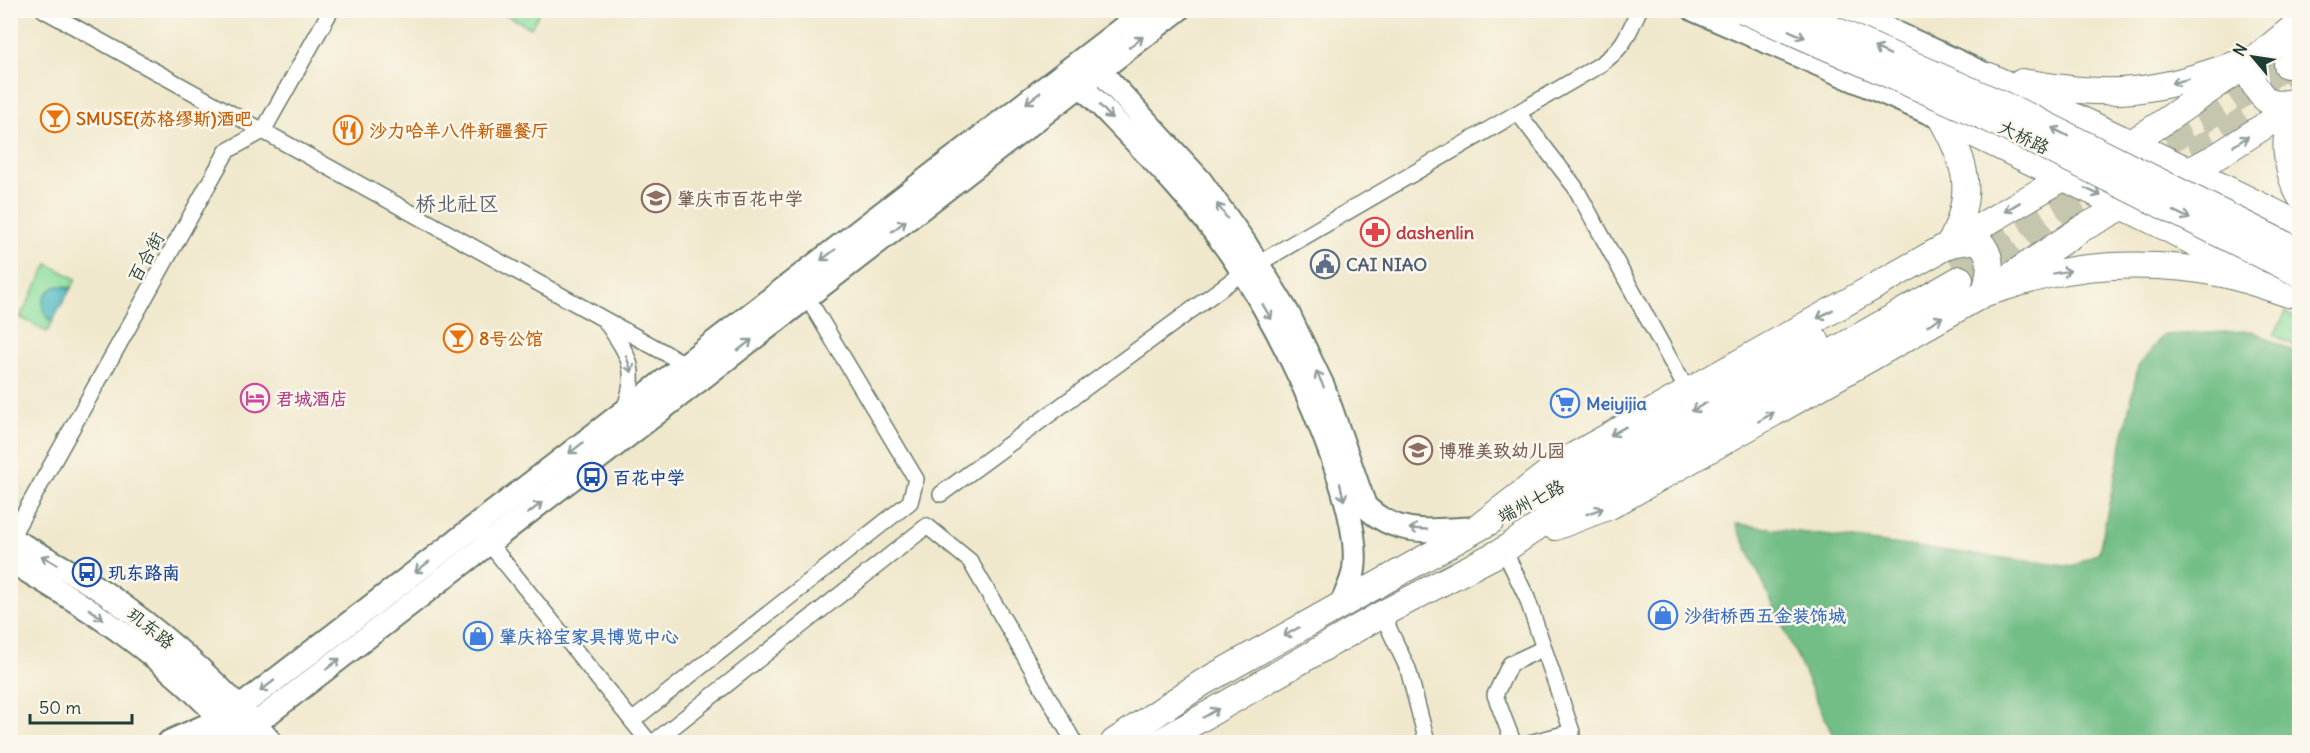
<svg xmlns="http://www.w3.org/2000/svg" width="2310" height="753" viewBox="0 0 2310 753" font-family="Delius,'LXGW WenKai TC',sans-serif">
<rect width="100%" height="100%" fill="#fbf7ec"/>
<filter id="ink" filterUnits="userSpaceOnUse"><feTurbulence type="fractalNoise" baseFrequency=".0167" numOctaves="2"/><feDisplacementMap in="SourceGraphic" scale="12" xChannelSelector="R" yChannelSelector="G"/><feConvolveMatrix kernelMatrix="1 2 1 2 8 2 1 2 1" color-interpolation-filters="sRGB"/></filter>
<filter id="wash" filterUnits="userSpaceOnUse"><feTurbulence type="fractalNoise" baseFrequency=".008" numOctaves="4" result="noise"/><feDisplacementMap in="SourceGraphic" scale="24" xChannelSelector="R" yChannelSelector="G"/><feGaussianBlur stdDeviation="1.35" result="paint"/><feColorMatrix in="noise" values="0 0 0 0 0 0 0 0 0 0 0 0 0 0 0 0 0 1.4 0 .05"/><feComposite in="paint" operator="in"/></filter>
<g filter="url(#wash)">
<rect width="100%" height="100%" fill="#f0e8cc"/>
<g fill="#8edf9f" stroke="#568e6a" stroke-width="1.5">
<path d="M499,11h41l-9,17z"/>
<path d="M48,264l28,15 -5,9 -6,-2 -19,31 6,5 -5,10 -27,-15z"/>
<path d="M2286,312l13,7v29l-25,-13z"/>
</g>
<path fill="#72be86" stroke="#487e5d" stroke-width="1.5" d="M2252,331l47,23v388h-463l-100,-218 337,43 26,-15 39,-185 25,-32z"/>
<path fill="#46b5bf" stroke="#32797a" stroke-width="1.5" d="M57,286l14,2 -19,34c-15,-13 -12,-28 5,-36z"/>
</g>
<g filter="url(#ink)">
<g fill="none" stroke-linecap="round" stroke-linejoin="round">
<g stroke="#c6c6ae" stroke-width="26" stroke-dasharray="26 13" stroke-linecap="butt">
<path d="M2132,161l60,-33 95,-63"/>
<path d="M2157,171l66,-36 77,-58"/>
<path d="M1950,262l150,-83"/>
<path d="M1960,279l162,-89"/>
</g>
<g stroke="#687969" stroke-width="18">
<g id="street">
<path d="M44,10l641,354 6,7"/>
<path d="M1518,113l57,74 113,205"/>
<path d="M606,322c22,32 34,48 18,87"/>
<path d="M941,494l301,-221 356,-207c25,-17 29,-29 41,-56"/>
<path d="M484,537l165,205"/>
<path d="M10,539l217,-388 36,-20 68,-121"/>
<path d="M1504,550l23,48 45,134 -39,10"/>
<path d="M1382,614l26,55 19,73"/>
<path d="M632,721l278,-219 6,-23 -109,-182"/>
<path d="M654,742l273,-216 43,35 104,181"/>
<path d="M1513,742l-18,-47 15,-31 34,-16"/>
</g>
</g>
<g stroke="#687969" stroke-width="26">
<g id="secondary">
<path d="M1694,10l247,108"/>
<path d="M1847,10l142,66"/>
<path d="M10,538c32,18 65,35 95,55 62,43 117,93 166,149"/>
<path d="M10,561c80,47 158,98 220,168"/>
<path d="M1342,603c4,-11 11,-23 12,-34 5,-36 -15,-94 -28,-128 -24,-64 -54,-125 -92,-182 -43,-64 -100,-118 -153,-174l-2,-22 21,8 100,109 45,63 43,70 35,73 42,120c32,32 70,24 112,22"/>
<path d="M169,742l52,-23 19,-12 906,-697"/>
<path d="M218,742l37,-18 923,-714"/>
</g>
</g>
<g stroke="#687969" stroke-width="28">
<g id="primary">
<path d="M2256,58l-5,20c13,26 21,30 49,22"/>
<path d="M2287,65l13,-11"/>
<path d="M1989,76l201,95 110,54"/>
<path d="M2022,82c36,6 74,12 111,8 34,-3 68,-14 100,-25"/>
<path d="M2300,107c-4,5 -10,10 -11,16 -6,24 -1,52 11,73"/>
<path d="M1941,118l220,107 88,47"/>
<path d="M1941,118c27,48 34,75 9,126"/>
<path d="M1950,244l28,-4c17,17 12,31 7,53 21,-6 42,-13 63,-18 52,-13 122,-12 175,-1 22,5 44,13 66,20 -1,-17 -2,-30 8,-45"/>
<path d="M1532,500l42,-21 242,-139"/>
<path d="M1555,527l55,-21 375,-213 96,-64 138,-74 81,-52"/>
<path d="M1477,528l84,-65 389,-219 113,-66 68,-35 28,-18 97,-67 44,-36"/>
<path d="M1114,742l88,-59 289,-162"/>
<path d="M1160,742l222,-128 122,-64 85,-59 371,-212"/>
</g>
</g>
<use href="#street" stroke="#fff" stroke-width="15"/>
<use href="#secondary" stroke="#fff" stroke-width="22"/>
<use href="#primary" stroke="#fff" stroke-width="26"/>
<g stroke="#687969" stroke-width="28" stroke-linecap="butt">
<g id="primary-bridge">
<path d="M1743,10l244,108 313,156"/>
<path d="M1790,10l236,105 274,137"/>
</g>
</g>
<use href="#primary-bridge" stroke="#fff" stroke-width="26"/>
</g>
<defs><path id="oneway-shaft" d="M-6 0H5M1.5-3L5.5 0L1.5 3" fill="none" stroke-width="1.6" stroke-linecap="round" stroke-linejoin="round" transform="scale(1.5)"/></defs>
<g stroke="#8f9e9a">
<use href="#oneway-shaft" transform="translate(1797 34) rotate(24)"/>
<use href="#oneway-shaft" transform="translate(1136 42) rotate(-38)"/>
<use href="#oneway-shaft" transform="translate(1882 51) rotate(-156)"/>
<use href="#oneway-shaft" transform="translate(2180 81) rotate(166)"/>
<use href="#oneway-shaft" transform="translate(1033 98) rotate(143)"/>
<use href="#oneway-shaft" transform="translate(1106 112) rotate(47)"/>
<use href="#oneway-shaft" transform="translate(2060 132) rotate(-153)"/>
<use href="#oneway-shaft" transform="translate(2241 141) rotate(-33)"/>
<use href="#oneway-shaft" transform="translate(2093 192) rotate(25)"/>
<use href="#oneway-shaft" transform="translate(2012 207) rotate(149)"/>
<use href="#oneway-shaft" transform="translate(1222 211) rotate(-125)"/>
<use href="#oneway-shaft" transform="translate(2182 215) rotate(26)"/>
<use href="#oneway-shaft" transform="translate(899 226) rotate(-38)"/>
<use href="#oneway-shaft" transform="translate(828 255) rotate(143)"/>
<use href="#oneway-shaft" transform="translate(2062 272) rotate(-9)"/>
<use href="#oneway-shaft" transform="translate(1267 312) rotate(60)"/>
<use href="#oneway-shaft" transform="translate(1825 314) rotate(151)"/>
<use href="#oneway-shaft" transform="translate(1935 321) rotate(-30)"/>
<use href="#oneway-shaft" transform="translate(745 345) rotate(-38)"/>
<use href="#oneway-shaft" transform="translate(629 364) rotate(70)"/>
<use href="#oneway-shaft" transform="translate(1320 379) rotate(-115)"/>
<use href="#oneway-shaft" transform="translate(1699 407) rotate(150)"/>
<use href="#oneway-shaft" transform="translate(1766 417) rotate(-30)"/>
<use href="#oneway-shaft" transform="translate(1618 431) rotate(151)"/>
<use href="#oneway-shaft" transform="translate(576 448) rotate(142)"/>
<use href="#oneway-shaft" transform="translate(1342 492) rotate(77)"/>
<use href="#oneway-shaft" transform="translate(535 508) rotate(-38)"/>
<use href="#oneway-shaft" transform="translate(1595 511) rotate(-21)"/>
<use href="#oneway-shaft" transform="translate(1418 529) rotate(-177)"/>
<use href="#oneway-shaft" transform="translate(49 560) rotate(-150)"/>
<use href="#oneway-shaft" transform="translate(422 567) rotate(142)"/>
<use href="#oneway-shaft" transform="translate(96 614) rotate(35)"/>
<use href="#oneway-shaft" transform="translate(1291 632) rotate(150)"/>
<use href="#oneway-shaft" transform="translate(333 664) rotate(-38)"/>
<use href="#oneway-shaft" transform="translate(267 686) rotate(142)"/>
<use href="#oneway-shaft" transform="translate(1211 713) rotate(-30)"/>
</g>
</g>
<defs>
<g id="bar-ring" transform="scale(1.5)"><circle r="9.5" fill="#fbf7ec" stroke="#e8710a" stroke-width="1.5"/><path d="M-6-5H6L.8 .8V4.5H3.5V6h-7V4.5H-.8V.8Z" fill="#e8710a"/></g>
<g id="restaurant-ring" transform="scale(1.5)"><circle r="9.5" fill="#fbf7ec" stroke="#e8710a" stroke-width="1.5"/><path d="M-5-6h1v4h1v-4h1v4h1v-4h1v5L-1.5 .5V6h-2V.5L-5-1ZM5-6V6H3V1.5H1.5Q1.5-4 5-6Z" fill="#e8710a"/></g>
<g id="school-ring" transform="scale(1.5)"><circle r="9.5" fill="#fbf7ec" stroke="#8d6e63" stroke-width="1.5"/><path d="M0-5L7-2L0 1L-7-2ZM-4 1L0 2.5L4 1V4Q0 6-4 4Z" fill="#8d6e63"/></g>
<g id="pharmacy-ring" transform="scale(1.5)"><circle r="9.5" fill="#fbf7ec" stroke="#e0444e" stroke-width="1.5"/><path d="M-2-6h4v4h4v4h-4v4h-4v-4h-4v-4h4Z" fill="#e0444e"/></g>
<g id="civic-ring" transform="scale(1.5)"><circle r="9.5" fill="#fbf7ec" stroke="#5c6f8a" stroke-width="1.5"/><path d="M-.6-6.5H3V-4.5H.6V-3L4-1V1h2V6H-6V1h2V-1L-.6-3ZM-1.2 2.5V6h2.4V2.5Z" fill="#5c6f8a"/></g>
<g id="hotel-ring" transform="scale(1.5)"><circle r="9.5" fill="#fbf7ec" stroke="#d1479c" stroke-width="1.5"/><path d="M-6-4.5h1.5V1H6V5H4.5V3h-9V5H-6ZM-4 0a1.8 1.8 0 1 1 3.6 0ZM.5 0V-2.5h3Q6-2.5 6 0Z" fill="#d1479c"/></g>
<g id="supermarket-ring" transform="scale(1.5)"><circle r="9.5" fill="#fbf7ec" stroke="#3f7fe0" stroke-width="1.5"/><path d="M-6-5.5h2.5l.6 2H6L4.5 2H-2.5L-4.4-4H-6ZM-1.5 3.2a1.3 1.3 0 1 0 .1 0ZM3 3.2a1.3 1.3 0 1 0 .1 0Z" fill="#3f7fe0"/></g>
<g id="bus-ring" transform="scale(1.5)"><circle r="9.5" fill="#fbf7ec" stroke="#1a4fb4" stroke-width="1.5"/><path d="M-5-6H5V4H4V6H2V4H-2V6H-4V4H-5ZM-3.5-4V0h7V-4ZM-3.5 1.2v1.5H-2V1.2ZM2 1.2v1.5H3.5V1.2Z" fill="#1a4fb4"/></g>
<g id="shop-ring" transform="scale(1.5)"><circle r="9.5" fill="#fbf7ec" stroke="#3f7fe0" stroke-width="1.5"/><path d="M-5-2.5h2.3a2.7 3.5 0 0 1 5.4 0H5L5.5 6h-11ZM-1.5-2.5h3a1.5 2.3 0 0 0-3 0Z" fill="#3f7fe0"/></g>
</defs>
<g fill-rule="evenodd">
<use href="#bar-ring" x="55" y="118"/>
<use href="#restaurant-ring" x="348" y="130"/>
<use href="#school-ring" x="656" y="198"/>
<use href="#pharmacy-ring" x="1375" y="232"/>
<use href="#civic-ring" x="1325" y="264"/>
<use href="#bar-ring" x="458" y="338"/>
<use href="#hotel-ring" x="255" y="398"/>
<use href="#supermarket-ring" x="1565" y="403"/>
<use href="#school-ring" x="1418" y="450"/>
<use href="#bus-ring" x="592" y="477"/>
<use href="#bus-ring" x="87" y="572"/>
<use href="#shop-ring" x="1663" y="615"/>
<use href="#shop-ring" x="478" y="636"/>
</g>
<g text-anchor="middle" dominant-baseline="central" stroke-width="5" stroke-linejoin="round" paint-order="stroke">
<g font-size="18" font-weight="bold" fill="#c56008" stroke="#fbf7ec" text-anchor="start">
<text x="76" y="118">SMUSE(苏格缪斯)酒吧</text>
<text x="369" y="130">沙力哈羊八件新疆餐厅</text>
<text x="479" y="338">8号公馆</text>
</g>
<g font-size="18" fill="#1f3d34" stroke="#fbf7ec">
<text transform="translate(2024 137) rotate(26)">大桥路</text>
<text transform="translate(146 257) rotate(-61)">百合街</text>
<text transform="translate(1531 501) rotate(-27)">端州七路</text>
<text transform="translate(151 628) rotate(38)">玑东路</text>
</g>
<g font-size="18" font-weight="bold" fill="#785e54" stroke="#fbf7ec" text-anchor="start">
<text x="677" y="198">肇庆市百花中学</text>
<text x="1439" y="450">博雅美致幼儿园</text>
</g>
<g font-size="18" font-weight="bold" fill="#be3a42" stroke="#fbf7ec" text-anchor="start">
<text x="1396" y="232">dashenlin</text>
</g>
<g font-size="18" font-weight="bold" fill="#4e5e75" stroke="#fbf7ec" text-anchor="start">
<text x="1346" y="264">CAI NIAO</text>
</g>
<g font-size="18" font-weight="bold" fill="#b23c85" stroke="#fbf7ec" text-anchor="start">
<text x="276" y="398">君城酒店</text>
</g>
<g font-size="18" font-weight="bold" fill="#366cbe" stroke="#fbf7ec" text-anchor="start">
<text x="1586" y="403">Meiyijia</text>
<text x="1684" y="615">沙街桥西五金装饰城</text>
<text x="499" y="636">肇庆裕宝家具博览中心</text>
</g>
<g font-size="18" font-weight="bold" fill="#164399" stroke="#fbf7ec" text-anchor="start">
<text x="613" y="477">百花中学</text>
<text x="108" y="572">玑东路南</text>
</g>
<g font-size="21" fill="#596170" stroke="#fbf7ec">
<text x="457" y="203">桥北社区</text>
</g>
</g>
<rect width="2310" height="753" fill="none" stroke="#fbf7ec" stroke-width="36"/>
<g transform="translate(2253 57) rotate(299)" stroke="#fbf7ec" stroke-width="4.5" paint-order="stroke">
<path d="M0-4.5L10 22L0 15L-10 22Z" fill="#1f3d34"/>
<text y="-9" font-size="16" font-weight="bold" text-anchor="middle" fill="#1f3d34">N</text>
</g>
<path d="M30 714v9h102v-9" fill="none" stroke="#1f3d34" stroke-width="3"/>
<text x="39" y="714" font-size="18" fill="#1f3d34" stroke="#fbf7ec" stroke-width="4.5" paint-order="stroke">50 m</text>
</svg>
